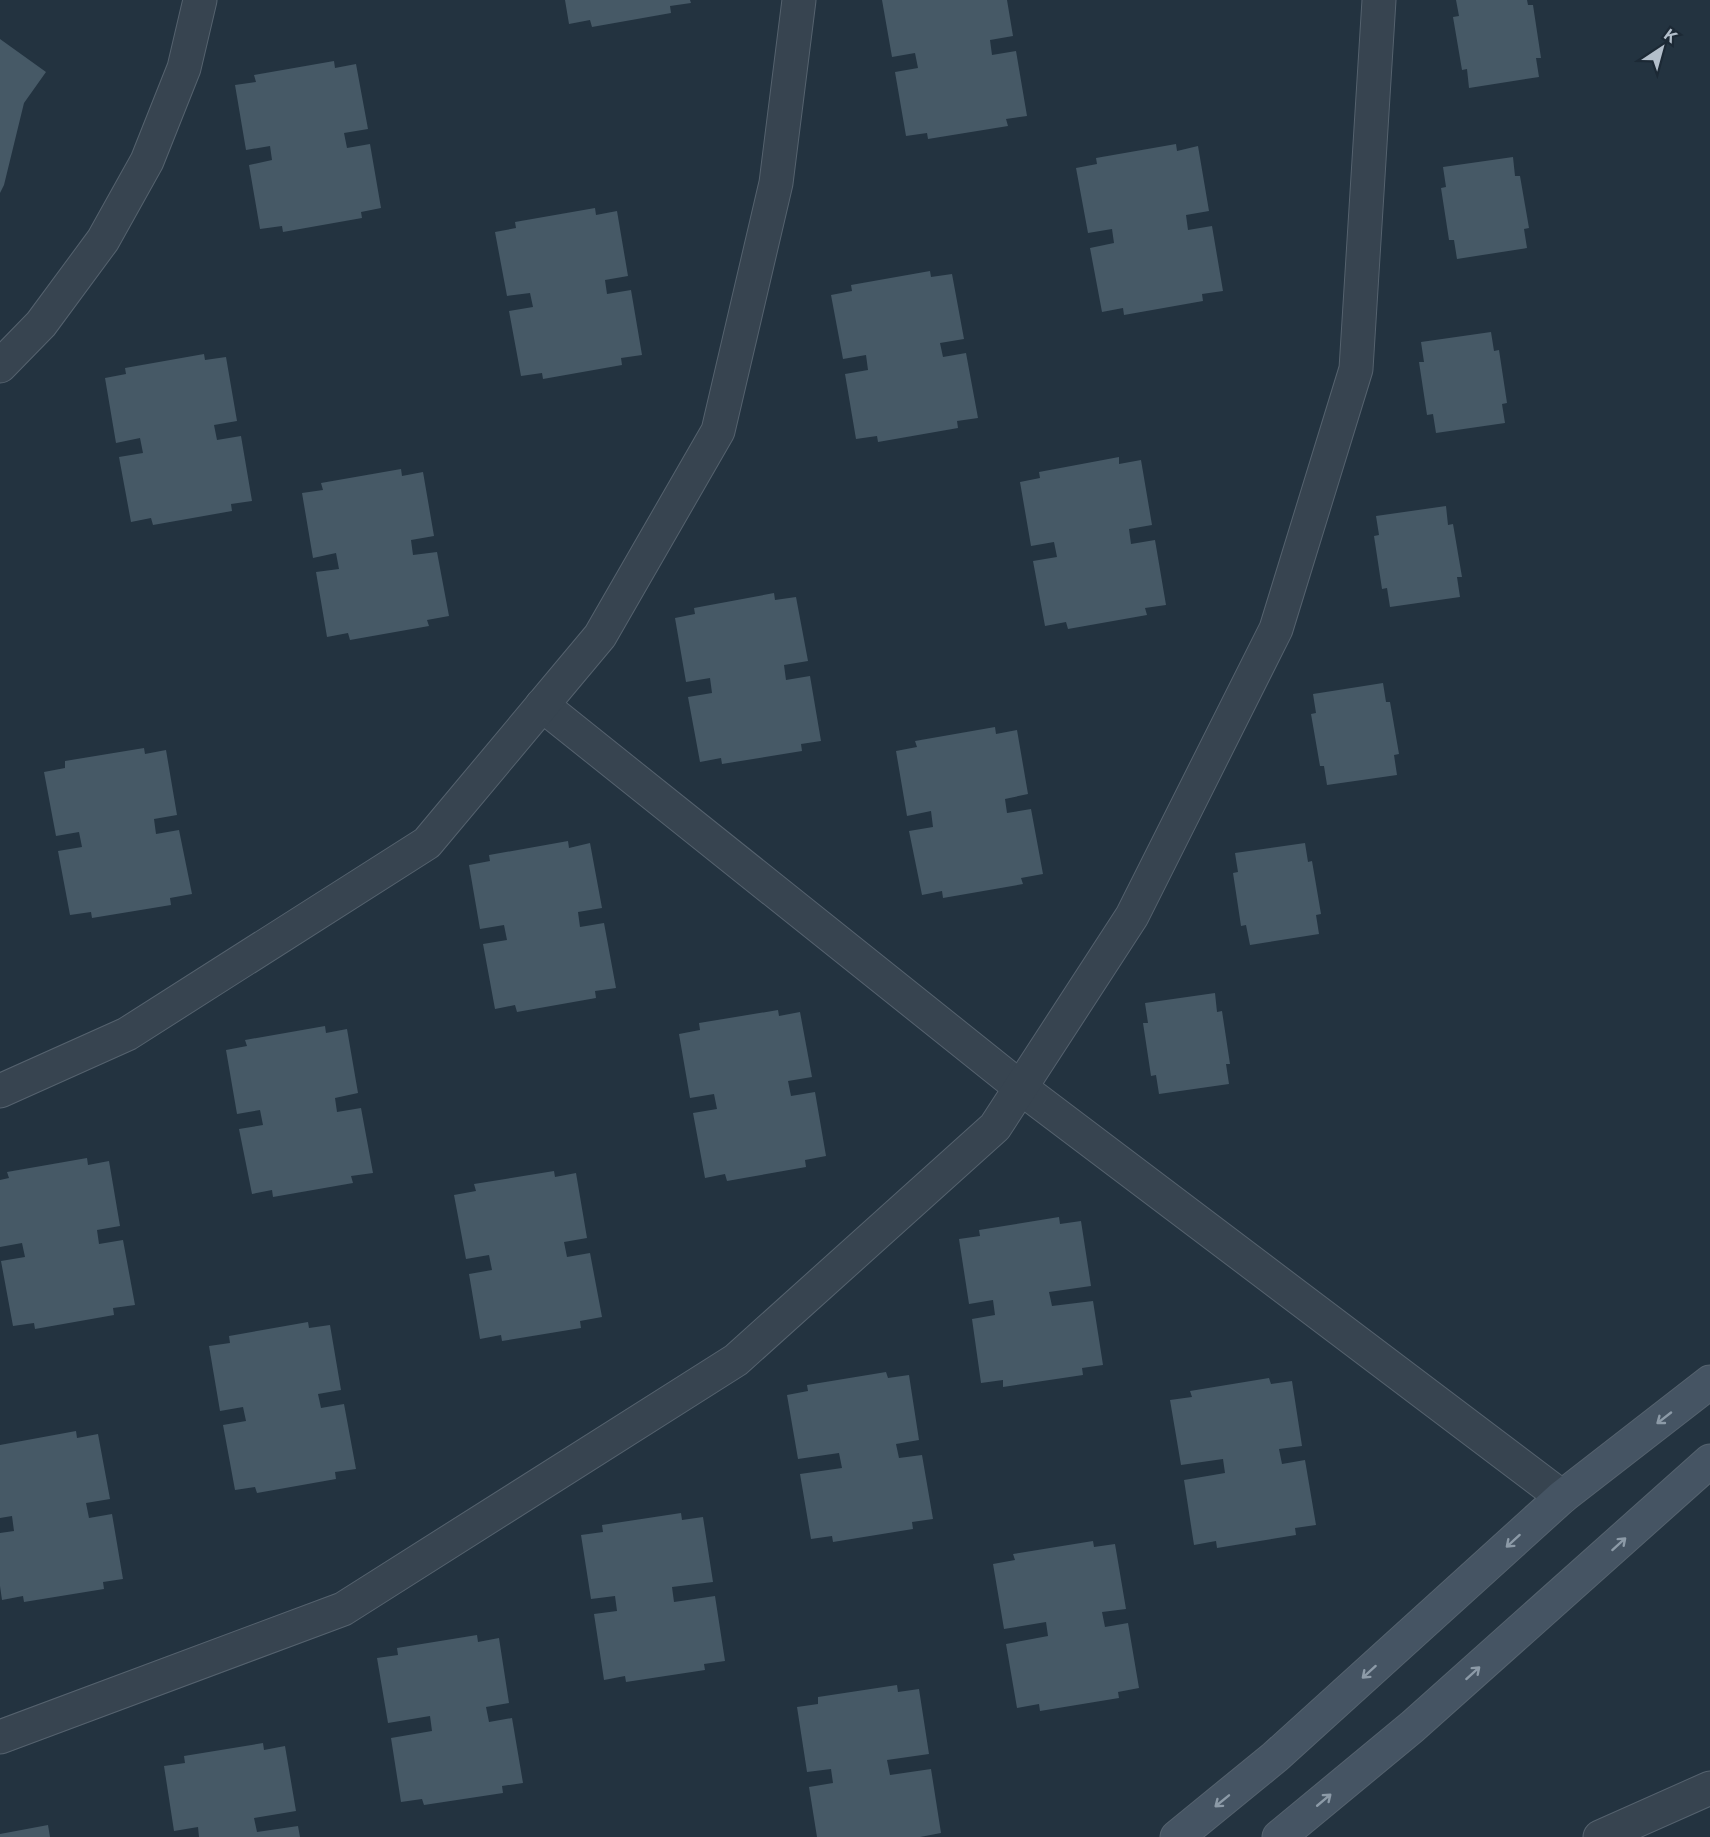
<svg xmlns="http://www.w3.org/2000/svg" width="1710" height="1837" viewBox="0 0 1710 1837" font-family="Inter,sans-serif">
<rect width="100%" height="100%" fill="#233340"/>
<g fill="#465966">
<path d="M565,0h125l1,3 -21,3 1,7 -79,14 -2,-7 -21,4z"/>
<path d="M882,0h125l6,36 -23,4 2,15 24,-4 11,65 -21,3 2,7 -80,13 -1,-6 -21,3 -11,-64 23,-4 -3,-15 -23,4z"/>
<path d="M1456,0h71l1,5h5l8,53h-5l3,19 -70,11 -2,-19 -5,1 -9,-53 6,-1z"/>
<path d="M0,39l46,33 -22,31 -20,82 -4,8z"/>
<path d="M334,61l1,7 21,-4 12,65 -24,4 3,15 23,-4 11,64 -20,4 1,6 -79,14 -1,-6 -22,3 -11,-64 23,-5 -2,-14 -24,4 -11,-65 21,-3 -2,-7z"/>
<path d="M1176,144l1,7 21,-5 11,65 -23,4 2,15 24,-4 11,65 -21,3 1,7 -79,14 -1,-7 -21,4 -12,-64 24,-5 -2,-14 -24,4 -12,-65 21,-4 -1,-6z"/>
<path d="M1513,157l2,19h5l9,52 -5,1 3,19 -70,11 -3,-19h-5l-8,-52 5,-1 -3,-20z"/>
<path d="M595,208l1,7 21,-4 11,65 -23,4 2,14 24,-4 11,65 -21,3 1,7 -79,14 -1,-6 -21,3 -12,-65 24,-4 -3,-14 -23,3 -12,-64 21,-4 -1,-6z"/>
<path d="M930,271l1,6 21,-3 12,65 -24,4 3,14 23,-4 12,65 -21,3 1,7 -80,14 -1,-6 -21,3 -11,-65 23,-4 -2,-15 -23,4 -12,-64 21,-4 -1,-6z"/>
<path d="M1491,332l3,19 5,-1 8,53 -5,1 3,19 -69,10 -3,-19 -6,1 -8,-53h5l-3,-20z"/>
<path d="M204,354l1,6 21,-3 11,64 -23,4 3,15 24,-4 11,65 -21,3 1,7 -79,14 -2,-7 -20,4 -12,-65 24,-4 -3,-15 -24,5 -11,-65 21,-4 -1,-6z"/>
<path d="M1119,457v7l22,-4 11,65 -23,4 2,15 24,-4 11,65 -21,3 2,7 -79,14 -2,-7 -21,4 -12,-65 24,-4 -3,-15 -23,4 -11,-64 20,-4 -1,-6z"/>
<path d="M401,469l1,7 21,-4 11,64 -23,4 2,15 24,-3 12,64 -22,4 2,6 -79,14 -2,-7 -21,4 -11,-65 23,-3 -3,-16 -23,5 -11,-65 21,-3 -2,-7z"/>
<path d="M1446,506l2,19 5,-1 9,53h-5l3,20 -70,10 -3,-19 -5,1 -8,-53 5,-1 -3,-19z"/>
<path d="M774,593l1,7 21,-3 12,64 -24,4 2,15 24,-4 11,65 -20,3 1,7 -80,13 -1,-6 -21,4 -12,-65 24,-4 -2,-15 -24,4 -11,-64 20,-4 -1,-6z"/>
<path d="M1383,683l3,19h4l9,52 -5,1 3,20 -70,10 -3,-19h-4l-9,-52 5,-1 -3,-19z"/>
<path d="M995,727l1,7 21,-4 11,64 -23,5 2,14 24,-4 12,65 -22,4 2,6 -80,14 -1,-7 -20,4 -13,-64 24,-4 -2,-16 -24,5 -11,-65 21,-4 -2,-6z"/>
<path d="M144,748l1,6 21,-4 11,65 -23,4 2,15 23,-4 13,64 -22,4 1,7 -79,13 -1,-6 -21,3 -12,-64 24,-4 -3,-15 -23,4 -12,-64 21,-4v-7z"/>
<path d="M568,841l1,7 21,-5 12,65 -24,4 2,15 24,-4 12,65 -21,3 1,7 -79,14 -2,-7 -20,4 -12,-65 24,-4 -3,-15 -24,4 -11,-64 21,-4 -1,-6z"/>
<path d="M1305,843l3,19 4,-1 9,53 -5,1 3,19 -69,11 -4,-20 -5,1 -8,-53 5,-1 -3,-19z"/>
<path d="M1215,993l2,19 5,-1 8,53h-4l3,20 -70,10 -3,-19 -5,1 -8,-53h5l-3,-20z"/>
<path d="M778,1010l1,6 21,-4 12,65 -24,4 3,15 24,-4 11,64 -21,4 1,7 -79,14 -2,-7 -20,4 -12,-65 24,-4 -3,-15 -24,4 -11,-64 21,-4 -1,-7z"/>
<path d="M325,1026l1,7 21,-4 11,64 -23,5 2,14 24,-4 12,65 -22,3 2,7 -80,14 -1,-7 -20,4 -13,-65 24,-4 -3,-15 -23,4 -11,-64 21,-4 -2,-6z"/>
<path d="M87,1158l1,7 21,-4 11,65 -23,4 2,14 24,-4 12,65 -22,3 1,7 -79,14 -1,-6 -21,3 -12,-65 24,-4 -3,-14 -22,4v-67l9,-2 -2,-6z"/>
<path d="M554,1171l1,6 21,-4 11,65 -23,4 3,15 23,-4 12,64 -22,4 1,7 -79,13 -1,-6 -21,4 -11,-65 23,-4 -3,-15 -23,4 -12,-64 22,-4 -2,-7z"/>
<path d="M1059,1217l1,7 21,-3 10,65 -42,6 3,14 41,-5 10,64 -21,3 1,7 -80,12v-7l-22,3 -9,-64 23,-4 -2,-15 -24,4 -10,-65 21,-3 -1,-6z"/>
<path d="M308,1322l1,6 21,-3 11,65 -23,4 3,14 23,-4 12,65 -21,3 1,7 -79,14 -2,-6 -20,3 -12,-65 23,-4 -3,-14 -23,4 -11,-65 21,-3 -1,-7z"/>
<path d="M886,1372l2,6 21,-3 10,65 -23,4 3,14 23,-3 11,64 -21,3 1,7 -80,13 -1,-6 -21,3 -11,-65 42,-6 -3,-15 -41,6 -11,-64 21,-4 -1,-6z"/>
<path d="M1269,1378l2,6 21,-3 10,65 -23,3 3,15 23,-4 11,65 -21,3 1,7 -79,13 -1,-7 -22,4 -10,-65 41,-7 -2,-14 -42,6 -11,-65 22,-3 -2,-6z"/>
<path d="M76,1431l1,7 21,-4 12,65 -24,4 3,15 23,-4 11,65 -20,3 1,7 -80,13 -1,-6 -21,4 -2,-14v-53l14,-2 -2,-15 -12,2v-73z"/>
<path d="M681,1513l1,7 21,-3 10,65 -41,5 2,15 41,-6 10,65 -21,3 1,6 -79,12 -1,-6 -21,4 -10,-66 23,-3 -2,-15 -24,3 -10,-64 22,-3 -1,-7z"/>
<path d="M1093,1541l1,6 21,-3 11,65 -24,3 3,15 23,-4 11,65 -21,4 1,6 -79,13 -1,-7 -22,4 -11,-64 42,-8 -2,-14 -42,7 -11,-65 22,-4 -2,-6z"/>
<path d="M477,1635l1,7 21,-4 10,65 -23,4 3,15 23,-4 11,65 -21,3 1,7 -79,12 -2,-6 -21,3 -10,-64 41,-7 -2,-15 -42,7 -11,-65 21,-3 -1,-7z"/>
<path d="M897,1685l1,7 21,-3 10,65 -42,6 3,15 41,-6 10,64 -21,4h-103l-8,-50 24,-4 -2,-14 -24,3 -10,-65 21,-3v-7z"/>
<path d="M263,1743l1,7 21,-4 11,65 -42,7 3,14 41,-6 2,11h-101l-1,-10 -24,4 -10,-65 21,-3 -1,-7z"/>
<path d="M48,1825l2,12h-50v-3z"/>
</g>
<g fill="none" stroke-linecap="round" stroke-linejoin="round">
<g stroke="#55626e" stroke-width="35">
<g id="minor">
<path d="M0,366l41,-42 62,-84 44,-79 37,-93 16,-68"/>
<path d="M542,705l479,383 541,409"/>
<path d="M0,1091l127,-57 300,-191 173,-207 118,-205 58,-248 23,-183"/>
<path d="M0,1737l343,-128 393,-249 259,-233 137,-211 144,-287 80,-260 23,-369"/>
<path d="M1600,1837l110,-49"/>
</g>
</g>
<g stroke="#55626e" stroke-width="35">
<g id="secondary">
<path d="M1177,1837l98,-80 287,-260 148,-115"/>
<path d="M1279,1837l133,-110 298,-266"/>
</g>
</g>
<use href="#minor" stroke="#374450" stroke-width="33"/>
<use href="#secondary" stroke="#455463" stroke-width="33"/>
</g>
<defs><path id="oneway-shaft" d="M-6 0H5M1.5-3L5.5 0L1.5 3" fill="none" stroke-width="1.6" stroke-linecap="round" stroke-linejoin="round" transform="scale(1.5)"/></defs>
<g stroke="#8c9aa7">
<use href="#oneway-shaft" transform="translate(1664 1418) rotate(142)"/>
<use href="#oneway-shaft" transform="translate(1513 1541) rotate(138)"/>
<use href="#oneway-shaft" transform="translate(1619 1544) rotate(-42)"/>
<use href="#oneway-shaft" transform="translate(1369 1672) rotate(138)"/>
<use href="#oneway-shaft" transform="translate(1473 1673) rotate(-42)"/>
<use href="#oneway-shaft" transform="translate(1324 1800) rotate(-40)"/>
<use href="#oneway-shaft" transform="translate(1222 1801) rotate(141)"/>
</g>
<g transform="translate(1662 48) rotate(36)" stroke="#1c2935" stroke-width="4.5" paint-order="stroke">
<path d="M0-4.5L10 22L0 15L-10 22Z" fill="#b3bfcb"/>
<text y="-9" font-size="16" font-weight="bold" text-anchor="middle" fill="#b3bfcb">K</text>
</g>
</svg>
